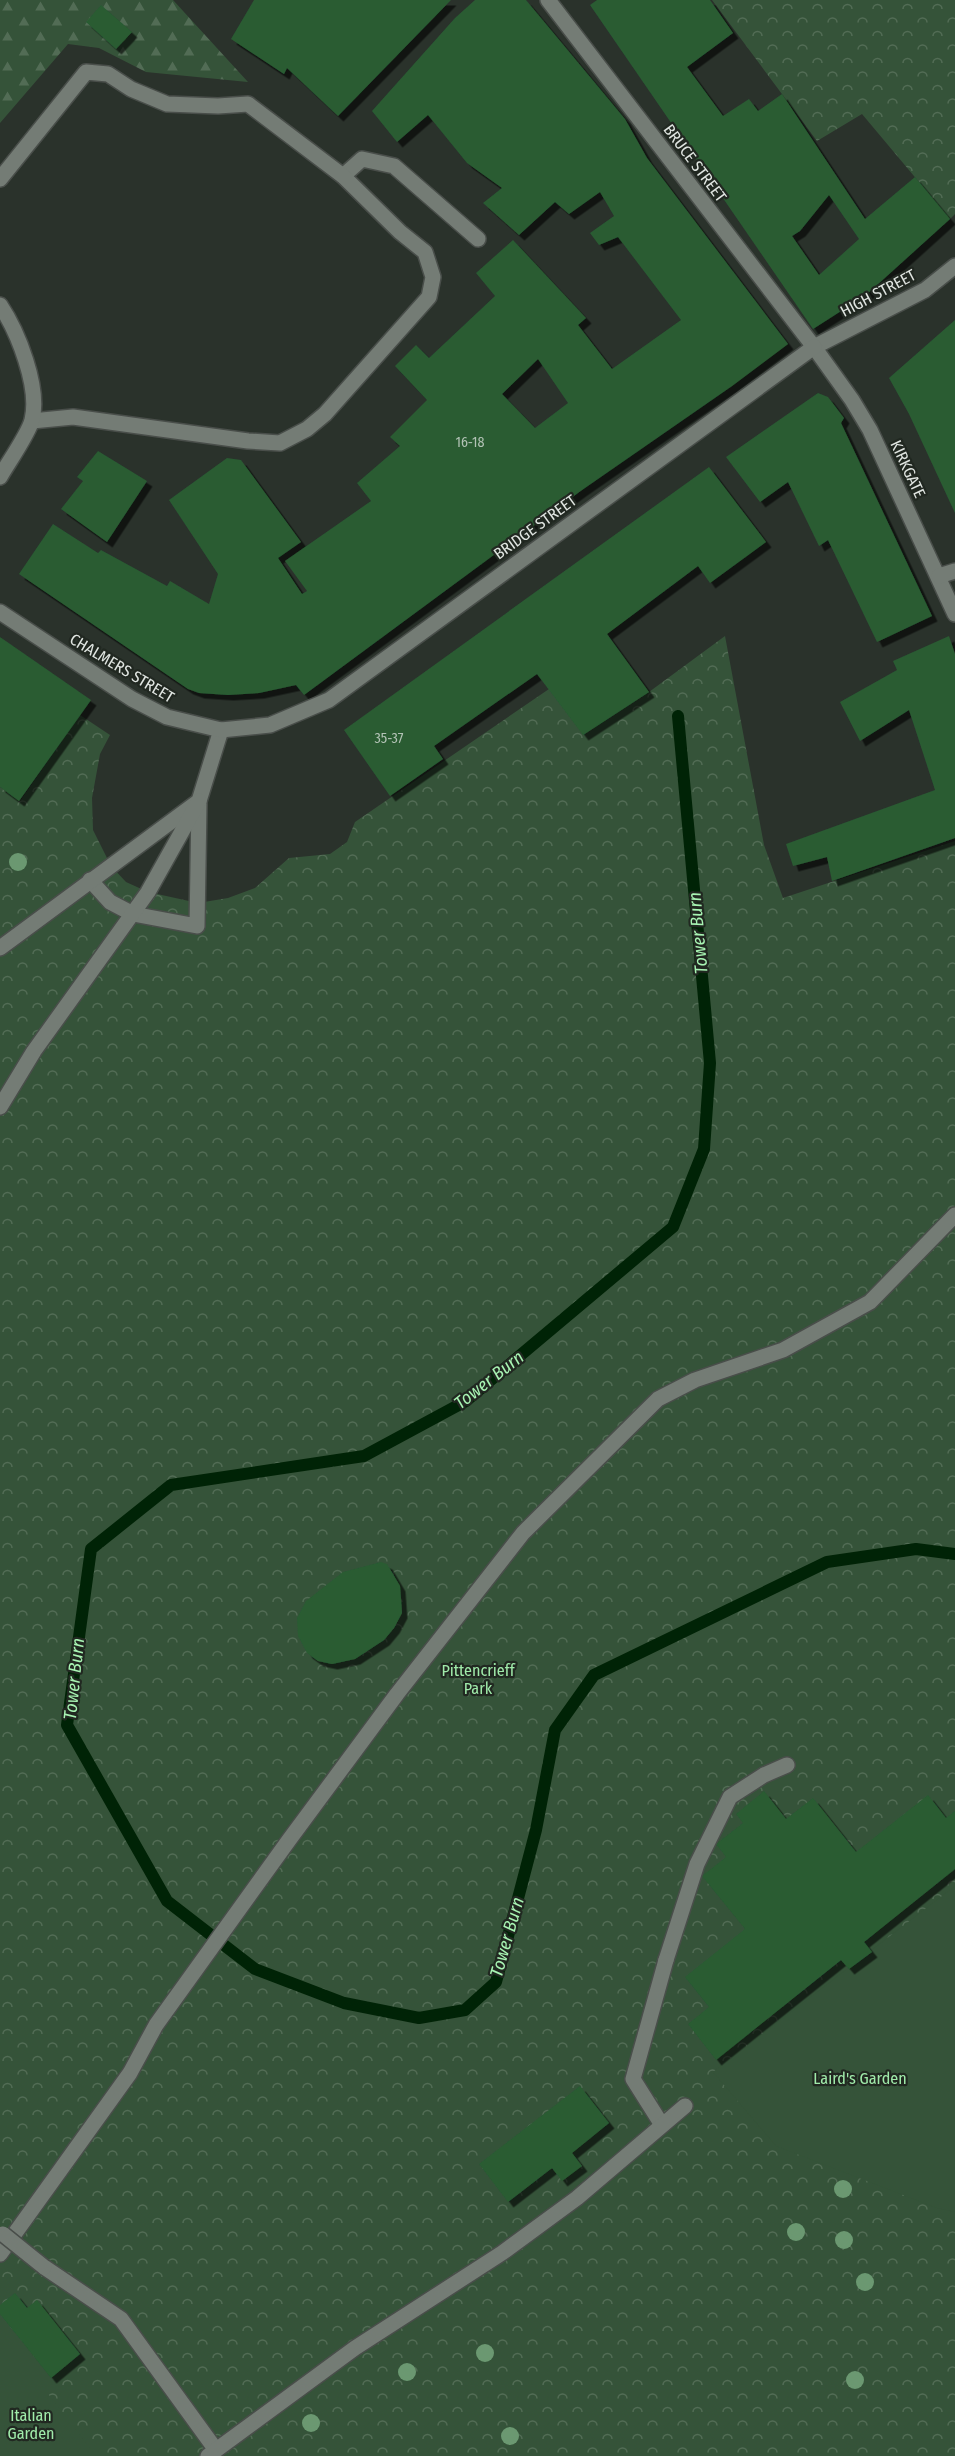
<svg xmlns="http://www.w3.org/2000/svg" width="955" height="2456" viewBox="0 0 955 2456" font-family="'Fira Sans Condensed',sans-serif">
<defs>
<pattern id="forest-firs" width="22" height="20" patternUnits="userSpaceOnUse" patternTransform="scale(1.5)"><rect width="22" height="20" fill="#355339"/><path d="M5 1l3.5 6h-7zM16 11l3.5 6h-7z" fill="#526c55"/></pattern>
<pattern id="park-crowns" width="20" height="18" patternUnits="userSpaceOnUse" patternTransform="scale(1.5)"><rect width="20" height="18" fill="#355339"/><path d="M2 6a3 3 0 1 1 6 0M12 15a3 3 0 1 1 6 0" fill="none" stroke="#526c55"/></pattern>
<filter id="shadow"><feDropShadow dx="5.5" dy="5.5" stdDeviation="0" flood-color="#0009"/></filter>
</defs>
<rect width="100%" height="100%" fill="#2a322b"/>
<path fill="url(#forest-firs)" d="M0,0h173l75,82 -102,-10 -47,-24 -31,-4 -68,79z"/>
<g fill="url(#park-crowns)">
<path d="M712,0h243v214l-5,5 -88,-105 -45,27z"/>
<path d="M725,636l39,209 19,53 172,-57v1615h-955v-1669l20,14 60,-86 30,20 -10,19 -8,44 1,32 18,36 15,16 22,10 50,11 30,-5 27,-10 34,-30 41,-4 17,-12 8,-20 194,-133 100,3z"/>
</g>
<g fill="#355339">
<path d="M955,1886v326l-18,-4 -161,-62 -63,-74z"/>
<path d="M0,2314l51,64 -9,8 54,70h-96z"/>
</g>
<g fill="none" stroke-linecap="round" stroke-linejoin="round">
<path stroke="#002306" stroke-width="12" d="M678,716l32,347 -6,86 -31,78 -207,174 -102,55 -193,29 -80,64 -24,176 100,176 88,68 89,34 75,15 46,-8 31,-28 40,-152 19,-100 39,-55 233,-113 89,-13 39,5"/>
</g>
<g fill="#295b33" fill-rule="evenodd" filter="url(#shadow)">
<path d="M254,0h197l-113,116 -51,-48 -3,6 -53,-35z"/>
<path d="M475,0h51l99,119 22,39 141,186 -56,42 -150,104 -278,205 -8,-10 -37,8 -31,2 -29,-2 -11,-4 -169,-115 34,-50 45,29 3,-3 66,36 3,-5 39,23 9,-30 -49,-74 58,-42 14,2 60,82 -23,16 24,36 5,-3 -22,-30 86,-60 -14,-18 43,-37 -10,-9 37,-37 -32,-34 21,-21 13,13 66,-62 -19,-23 37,-33 73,78 -8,7 34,44 69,-49 -63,-83 -19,8 -9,-12 24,-17 -14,-24 -31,22 -14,-12 -36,33 -36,-32 19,-15 -35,-25 -39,-48 -31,27 -25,-31 83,-93zM538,359l30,44 -33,25 -33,-34z"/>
<path d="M597,0h113l23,33 -46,34 36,49 26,-17 9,12 24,-17 83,125 50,-42 35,42 -84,76 -53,34 -223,-324zM829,195l30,44 -40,36 -27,-39 8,-5z"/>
<path d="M101,5l31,27 -16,17 -30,-27z"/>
<path d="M955,320v193l-46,-99 -20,-36z"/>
<path d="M818,393l10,4 16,21 -3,5 91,193 -55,26 -49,-102 -9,6 -31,-64 -28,20 -34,-45z"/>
<path d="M98,451l49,30 -40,61 -46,-33 22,-28 -6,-4z"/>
<path d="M709,467l57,75 -56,41 -12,-17 -91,68 42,58 -66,43 -46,-61 -103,72 9,13 -53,37 -46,-66z"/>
<path d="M949,636l6,18v184l-123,43 -5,-24 -34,9 -7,-22 149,-54 -26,-80 -49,31 -20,-39 57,-32 -4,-9z"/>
<path d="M0,637l91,63 -72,101 -19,-14z"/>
<path d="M381,1562l6,2 13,22 2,27 -8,15 -10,12 -29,19 -23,5 -14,-3 -11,-8 -9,-17 -1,-18 9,-17 37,-29z"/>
<path d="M764,1791l22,28 27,-21 43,54 72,-57 18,23 9,-7v58l-91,73 8,10 -23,17 -8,-9 -125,100 -28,-36 21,-17 -24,-30 60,-48 -43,-53 24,-19 -10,-13 27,-21 -7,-9z"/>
<path d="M580,2086l29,37 -37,30 10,13 -20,15 -10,-13 -44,34 -29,-38z"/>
<path d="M15,2293l12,15 10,-8 43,54 -29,24 -51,-64v-9z"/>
</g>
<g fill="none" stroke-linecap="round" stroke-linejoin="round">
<g stroke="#494e4a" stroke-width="18">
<g id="service">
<path d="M343,176l19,-17 32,7 84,73"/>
<path d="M0,179l86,-107 22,2 23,15 36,15 51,2 30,-2 95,72 57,56 25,20 8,25 -4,20 -104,117 -18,15 -27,14 -32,-2 -175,-24 -41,4"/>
<path d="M0,305c18,27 40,82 32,115 -3,13 -24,43 -32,57"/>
<path d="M666,1960l31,-96 33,-67 34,-22 23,-10"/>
</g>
</g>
<g stroke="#494e4a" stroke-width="18">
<g id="pedestrian">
<path d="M814,347l111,-57 30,-24"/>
<path d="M90,880l20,22 23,12 64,12 2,-122"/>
<path d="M0,948l199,-147 22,-71"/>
<path d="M0,1107l34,-56 114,-159 51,-91"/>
<path d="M662,2125l-29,-46 33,-119"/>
<path d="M0,2254l130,-181 26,-48 133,-185 108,-146 126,-161 135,-134 37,-19 88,-30 87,-48 85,-87"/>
<path d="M44,2267l77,52 95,131"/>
<path d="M208,2456l147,-108 147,-95 75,-55 108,-92"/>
</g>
</g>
<g stroke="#494e4a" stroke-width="18">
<g id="minor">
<path d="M548,0l266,347 38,53 18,30 85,184"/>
<path d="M939,576l16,-5"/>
<path d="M0,612l132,87 35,18 54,13 49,-5 59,-25 485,-353"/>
</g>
</g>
<use href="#service" stroke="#747c75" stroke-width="15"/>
<use href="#pedestrian" stroke="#747c75" stroke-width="15"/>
<use href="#minor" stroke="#747c75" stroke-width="15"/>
<g stroke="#494e4a" stroke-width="18" stroke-linecap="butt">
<path id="pedestrian-bridge" d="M3,2234l41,33"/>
</g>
<use href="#pedestrian-bridge" stroke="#747c75" stroke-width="15"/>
</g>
<g fill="#6b9871">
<circle cx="18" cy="862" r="9"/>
<circle cx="843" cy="2189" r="9"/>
<circle cx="796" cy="2232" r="9"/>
<circle cx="844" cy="2240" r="9"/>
<circle cx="865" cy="2282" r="9"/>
<circle cx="485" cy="2353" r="9"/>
<circle cx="407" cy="2372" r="9"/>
<circle cx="855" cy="2380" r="9"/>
<circle cx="311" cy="2423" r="9"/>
<circle cx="510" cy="2436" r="9"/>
</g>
<g text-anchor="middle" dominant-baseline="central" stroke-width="4.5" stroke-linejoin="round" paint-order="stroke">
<g font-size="14" fill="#b3c3b6">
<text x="470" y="442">16-18</text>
<text x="389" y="738">35-37</text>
</g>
<g font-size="16" fill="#e1e6e2" stroke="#212821">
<text transform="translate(695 163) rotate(53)">BRUCE STREET</text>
<text transform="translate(878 293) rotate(-28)">HIGH STREET</text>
<text transform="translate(908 469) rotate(65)">KIRKGATE</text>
<text transform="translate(535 527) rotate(-36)">BRIDGE STREET</text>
<text transform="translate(122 668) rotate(31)">CHALMERS STREET</text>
</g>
<g font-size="16" fill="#a0ebaa" stroke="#212821">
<text x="478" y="1670">Pittencrieff<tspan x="478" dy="18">Park</tspan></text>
<text x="860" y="2078">Laird's Garden</text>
<text x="31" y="2415">Italian<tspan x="31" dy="18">Garden</tspan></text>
</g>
<g font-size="18" font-style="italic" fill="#a8f4b3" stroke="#212821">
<text transform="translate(698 933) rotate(-95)">Tower Burn</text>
<text transform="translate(489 1380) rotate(-38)">Tower Burn</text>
<text transform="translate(74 1679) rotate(-84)">Tower Burn</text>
<text transform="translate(507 1937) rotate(-74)">Tower Burn</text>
</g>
</g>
</svg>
